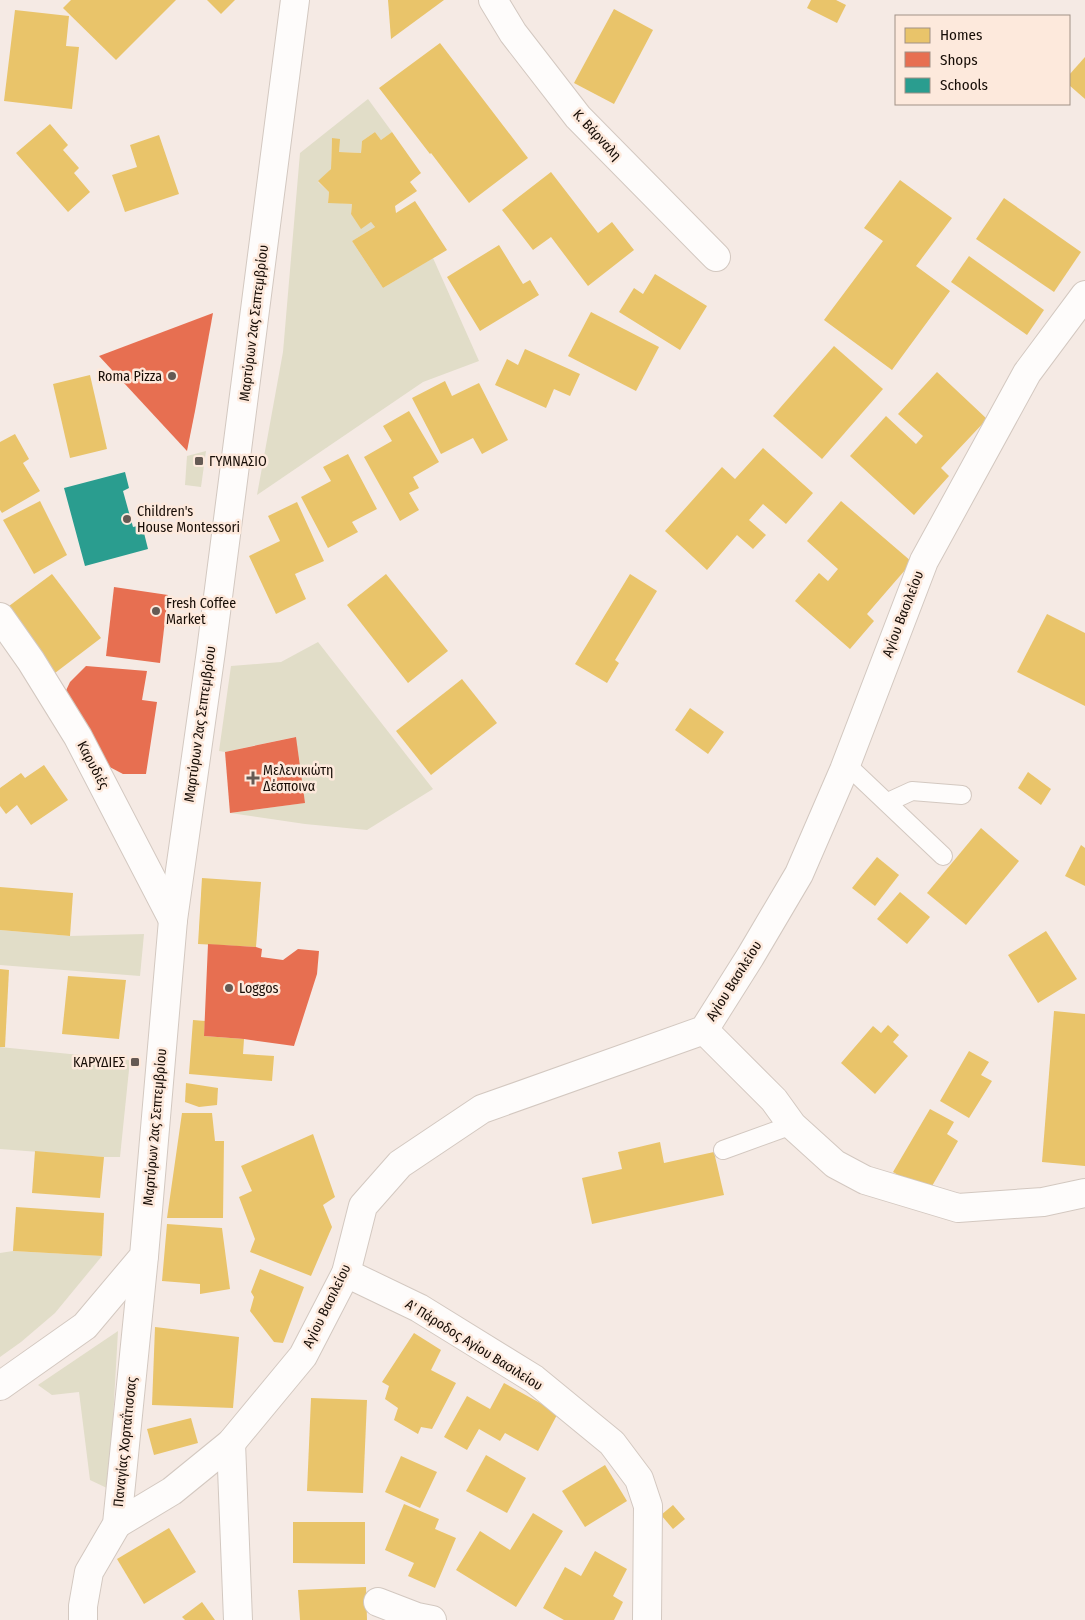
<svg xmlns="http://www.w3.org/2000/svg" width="1085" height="1620" viewBox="0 0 1085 1620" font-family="'Fira Sans Condensed',sans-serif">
<rect width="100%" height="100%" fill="#f5eae4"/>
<g fill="#e1ddc8">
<path d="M368,99l24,33 -11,8 -6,-8 -13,9 -1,12 -22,-1 -7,-14 -1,31 -13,13 11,10 -1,10 24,2 -1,10 10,14 10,-6 4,5 -23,14 31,47 50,-30 46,103 -56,21 -166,113 26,-143 17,-199z"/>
<path d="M206,451l-5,36 -16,-2 2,-29z"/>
<path d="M318,642l115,147 -66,41 -62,-6 -75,-11 74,-10 -9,-66 -70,15 -6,-1 12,-85 50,-4z"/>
<path d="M0,930l70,6 74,-2 -4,42 -140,-11z"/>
<path d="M0,1047l130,13 -10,97h-16l-104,-8z"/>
<path d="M13,1251l89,5 -47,57 -34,29 -21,15v-104z"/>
<path d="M118,1331l-9,158 -19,-9 -11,-88 -27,3 -14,-10z"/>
</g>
<g fill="#e9c46a">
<path d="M71,0h105l-60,60 -53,-52z"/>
<path d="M207,0h28l-14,14z"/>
<path d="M388,0h56l-53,39z"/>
<path d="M811,0h25l10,5 -9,18 -30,-15z"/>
<path d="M614,9l39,21 -39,74 -40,-21z"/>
<path d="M15,10l54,6 -3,30 13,1 -7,62 -68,-8z"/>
<path d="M440,43l88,115 -59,45 -38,-50 -1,1 -51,-66z"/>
<path d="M1085,57v42l-16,-14v-10z"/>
<path d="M50,124l18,21 -5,5 16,18 -5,5 16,19 -22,20 -52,-59z"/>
<path d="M375,132l6,8 11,-8 29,41 -11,9 7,9 -22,15 1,7 19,-12 32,49 -64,38 -31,-47 23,-14 -4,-5 -10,7 -10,-15 1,-10 -24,-1 1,-11 -11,-11 13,-12 1,-31 8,1 -1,13 22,1 1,-12z"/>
<path d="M159,135l20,59 -54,18 -13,-37 25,-8 -7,-22z"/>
<path d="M551,172l47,61 14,-11 22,28 -46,36 -37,-49 -18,13 -31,-40z"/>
<path d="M900,180l52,38 -36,48 34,25 -58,79 -68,-50 59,-79 -19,-13z"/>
<path d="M1004,198l77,54 -27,40 -78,-53z"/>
<path d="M499,245l24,39 7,-4 9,15 -59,36 -33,-54z"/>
<path d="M969,256l75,54 -17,25 -76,-53z"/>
<path d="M655,274l52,32 -27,44 -61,-38 15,-24 9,6z"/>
<path d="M591,312l68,35 -23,44 -68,-35z"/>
<path d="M834,346l49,43 -61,70 -49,-43z"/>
<path d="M525,349l55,25 -10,22 -16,-7 -8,19 -51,-23 12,-26 11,6z"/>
<path d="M937,372l50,47 -46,49 8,8 -35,39 -64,-59 36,-40 30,28 7,-8 -25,-22z"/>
<path d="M90,375l17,74 -37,9 -17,-74z"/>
<path d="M445,381l7,15 27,-13 29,57 -26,14 -9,-16 -32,16 -29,-56z"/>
<path d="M409,411l30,51 -26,15 6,11 -10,5 10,17 -19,11 -36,-64 28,-16 -9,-15z"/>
<path d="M15,434l14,25 -6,4 17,28 -38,22 -2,-3v-68z"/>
<path d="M763,448l50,45 -27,31 -23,-20 -14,16 17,15 -13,14 -16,-14 -30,35 -42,-39 57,-64 13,12z"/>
<path d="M348,454l29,55 -25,13 6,10 -30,16 -27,-51 30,-16 -8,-14z"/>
<path d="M40,501l27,54 -33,19 -31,-54z"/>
<path d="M841,501l71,61 -45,52 7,7 -24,28 -55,-48 24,-28 9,8 10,-12 -31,-28z"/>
<path d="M297,502l27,59 -29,13 11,25 -30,15 -27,-58 31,-15 -12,-25z"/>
<path d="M52,574l49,64 -46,35 -50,-64z"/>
<path d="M386,574l62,77 -40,32 -61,-78z"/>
<path d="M630,574l27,17 -42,69 4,3 -12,20 -32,-19z"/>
<path d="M1047,614l38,19v73l-68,-34z"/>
<path d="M462,679l35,44 -66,52 -35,-44z"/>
<path d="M690,708l34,24 -16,22 -33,-24z"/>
<path d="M44,765l24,35 -37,25 -14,-20 -11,9 -6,-8v-18l21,-15 4,5z"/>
<path d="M1028,772l23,17 -10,16 -23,-17z"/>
<path d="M981,828l38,33 -53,64 -39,-32z"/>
<path d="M1081,845l4,3v38l-20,-10z"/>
<path d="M877,857l22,18 -24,31 -23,-18z"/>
<path d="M202,878l59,4 -5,65 -58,-3z"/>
<path d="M0,887l73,6 -3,43 -70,-6z"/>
<path d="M900,892l30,25 -23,27 -30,-25z"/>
<path d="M1046,931l31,48 -39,24 -30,-48z"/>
<path d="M0,969l9,1 -4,77h-5z"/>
<path d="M68,976l58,4 -7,59 -57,-5z"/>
<path d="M1054,1011l31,3v152l-43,-4z"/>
<path d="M193,1020l12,1 -1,15 40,3 -1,15 31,2 -2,25 -83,-7z"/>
<path d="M888,1025l11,10 -6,7 15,14 -33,38 -34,-31 32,-37 8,7z"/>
<path d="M969,1051l20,11 -8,13 11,6 -23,37 -29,-17z"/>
<path d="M186,1083l32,5 -1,17 -18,2 -14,-5z"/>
<path d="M930,1109l24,13 -7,12 11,7 -30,52 -35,-21z"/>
<path d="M182,1113h30l3,28h9l-1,77h-56z"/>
<path d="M313,1134l22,63 -12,8 9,22 -21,49 -61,-24 5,-13 -16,-42 13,-6 -11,-25z"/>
<path d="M660,1142l4,21 50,-11 10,43 -132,29 -10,-46 40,-9 -4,-17z"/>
<path d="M35,1151l69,6 -4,41 -68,-5z"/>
<path d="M16,1207l88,6 -2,43 -89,-5z"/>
<path d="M167,1224l55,4 8,61 -30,5v-10l-38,-3z"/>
<path d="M260,1269l44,18 -21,56 -9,-1 -24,-31 4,-14 -3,-5z"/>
<path d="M155,1327l84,10 -6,71 -81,-3z"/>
<path d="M414,1333l27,17 -10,20 25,13 -24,46 -11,-2 -3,7 -24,-14 4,-12 -13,-9 4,-13 -7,-4z"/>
<path d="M504,1383l54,30 -20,38 -33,-18 -5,8 -21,-12 -12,21 -23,-13 23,-41 23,13z"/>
<path d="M311,1398l56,2 -4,93 -56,-2z"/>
<path d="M191,1418l7,25 -44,12 -7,-26z"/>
<path d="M486,1455l40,23 -19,35 -41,-22z"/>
<path d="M401,1456l36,16 -17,36 -35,-16z"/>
<path d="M605,1465l22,36 -42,26 -23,-36z"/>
<path d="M404,1504l35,15 -4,10 21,9 -21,50 -27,-12 6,-13 -29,-13z"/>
<path d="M673,1505l12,14 -12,10 -12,-14z"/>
<path d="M533,1513l30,18 -47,76 -60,-37 24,-39 30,19z"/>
<path d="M293,1522h72v42l-72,-1z"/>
<path d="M169,1528l27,44 -52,32 -27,-45z"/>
<path d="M595,1551l32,18 -14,27 10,6 -9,18h-50l-21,-12 22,-41 16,9z"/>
<path d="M366,1587l1,33h-67l-2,-30z"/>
<path d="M202,1602l13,18h-30l-3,-3z"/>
</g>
<g fill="#e76f51">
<path d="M213,313l-18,98 -8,40 -88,-95z"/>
<path d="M114,587l54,8 -8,68 -54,-7z"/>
<path d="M86,666l61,5 -5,29 15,2 -11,72h-23l-21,-11 -40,-64 8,-17z"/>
<path d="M296,737l9,66 -75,10 -5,-61z"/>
<path d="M208,944l48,3 6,2 -1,8 22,3 15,-11 21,2 -2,23 -23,72 -50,-7 -40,-3z"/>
</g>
<path fill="#2a9d8f" d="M125,472l4,16 -6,3 10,36 9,-2 6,24 -63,17 -21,-78z"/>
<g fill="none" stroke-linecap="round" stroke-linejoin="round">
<g stroke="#d3c8c0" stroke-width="20">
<g id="service">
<path d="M846,764l97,92"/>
<path d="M888,802l24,-11 50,4"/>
<path d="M723,1150l69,-25"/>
</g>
</g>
<g stroke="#d3c8c0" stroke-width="30">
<g id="minor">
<path d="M493,0l20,33 65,84 138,140"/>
<path d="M0,617l31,44 47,76 95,183"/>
<path d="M704,1030l70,70 18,25 43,39 30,16 93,28 85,-6 42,-9"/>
<path d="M346,1273l73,35 115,71 78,64 27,36 9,27 -1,114"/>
<path d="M231,1443l7,177"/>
<path d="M117,1524l55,-33 59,-48 72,-87 43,-83 17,-67 37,-42 82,-55 222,-79 46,-73 49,-83 45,-104 80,-209 103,-188 58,-78"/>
<path d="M378,1602l39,15 15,3"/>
<path d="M83,1620v-14l6,-34 28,-48 27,-268"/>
</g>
</g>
<g stroke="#d3c8c0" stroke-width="30">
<path id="tertiary" d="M0,1386l85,-60 59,-70 29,-336 38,-269 84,-651"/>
</g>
<use href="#service" stroke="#fefcfb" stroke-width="18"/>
<use href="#minor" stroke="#fefcfb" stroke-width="28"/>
<use href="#tertiary" stroke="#fefcfb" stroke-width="28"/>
</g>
<g fill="#655a54" stroke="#fde9dc" stroke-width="2">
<circle cx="172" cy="376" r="5"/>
<rect x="194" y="456" width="10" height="10" rx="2.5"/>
<circle cx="127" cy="519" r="5"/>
<circle cx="156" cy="611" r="5"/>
<path d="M250.5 770.5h5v5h5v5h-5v5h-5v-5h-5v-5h5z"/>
<circle cx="229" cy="988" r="5"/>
<rect x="130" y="1057" width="10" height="10" rx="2.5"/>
</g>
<g text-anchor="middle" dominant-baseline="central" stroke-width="5" stroke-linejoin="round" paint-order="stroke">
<g font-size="14" fill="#170d06" stroke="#fde9dc">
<text transform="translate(597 135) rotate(47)">Κ. Βάρναλη</text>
<text transform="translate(254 323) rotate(-83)">Μαρτύρων 2ας Σεπτεμβρίου</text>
<text transform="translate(903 614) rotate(-69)">Αγίου Βασιλείου</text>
<text transform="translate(200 724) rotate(-82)">Μαρτύρων 2ας Σεπτεμβρίου</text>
<text transform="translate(93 765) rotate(62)">Καρυδιές</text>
<text transform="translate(734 981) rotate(-58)">Αγίου Βασιλείου</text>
<text transform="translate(155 1127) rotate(-85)">Μαρτύρων 2ας Σεπτεμβρίου</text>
<text transform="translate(327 1306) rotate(-64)">Αγίου Βασιλείου</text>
<text transform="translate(474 1345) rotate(32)">Α' Πάροδος Αγίου Βασιλείου</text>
<text transform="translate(125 1442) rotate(-84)">Παναγίας Χορταΐτισσας</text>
</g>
<g font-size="14" fill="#170d06" stroke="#fde9dc" text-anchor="start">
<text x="162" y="376" text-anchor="end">Roma Pizza</text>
<text x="209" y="461">ΓΥΜΝΑΣΙΟ</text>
<text x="137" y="511">Children's<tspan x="137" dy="16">House Montessori</tspan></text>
<text x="166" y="603">Fresh Coffee<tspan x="166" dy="16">Market</tspan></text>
<text x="263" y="770">Μελενικιώτη<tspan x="263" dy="16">Δέσποινα</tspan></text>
<text x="239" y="988">Loggos</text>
<text x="125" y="1062" text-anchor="end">ΚΑΡΥΔΙΕΣ</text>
</g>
</g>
<rect x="895" y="15" width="175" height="90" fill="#fde9dc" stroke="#a19186"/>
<rect x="905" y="28" width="25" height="15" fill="#e9c46a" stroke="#a19186"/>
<text x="940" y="40" font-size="15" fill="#170d06">Homes</text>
<rect x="905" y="52" width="25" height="15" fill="#e76f51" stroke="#a19186"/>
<text x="940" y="65" font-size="15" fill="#170d06">Shops</text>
<rect x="905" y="78" width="25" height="15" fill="#2a9d8f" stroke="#a19186"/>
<text x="940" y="90" font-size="15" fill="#170d06">Schools</text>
</svg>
